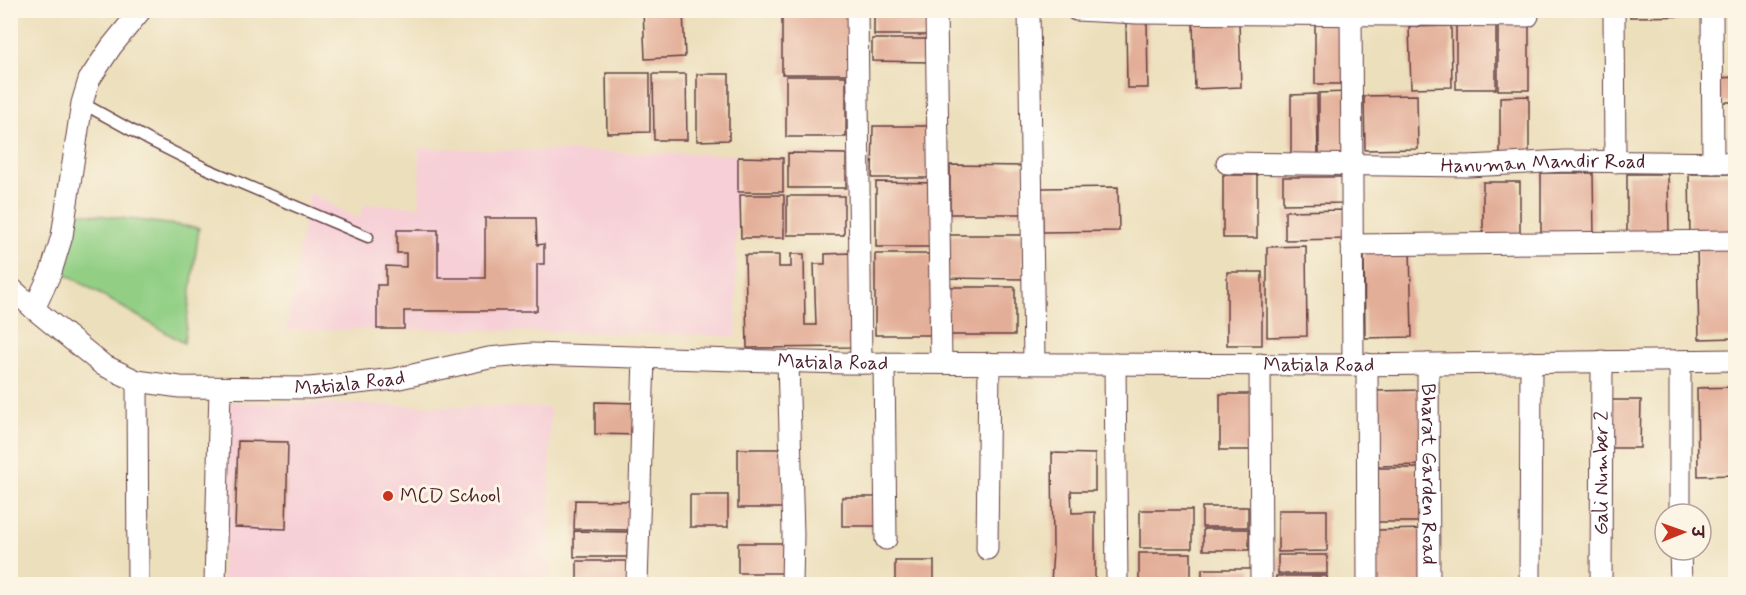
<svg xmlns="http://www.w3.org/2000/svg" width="1746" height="595" viewBox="0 0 1746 595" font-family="Mynerve,'Playpen Sans Deva',sans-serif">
<rect width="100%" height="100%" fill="#fcf5e5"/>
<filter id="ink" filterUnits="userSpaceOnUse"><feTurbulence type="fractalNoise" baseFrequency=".0167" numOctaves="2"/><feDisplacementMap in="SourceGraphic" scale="12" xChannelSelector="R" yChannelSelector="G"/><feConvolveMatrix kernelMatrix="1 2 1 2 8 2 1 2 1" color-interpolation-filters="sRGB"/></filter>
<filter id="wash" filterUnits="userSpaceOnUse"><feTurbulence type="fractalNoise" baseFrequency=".008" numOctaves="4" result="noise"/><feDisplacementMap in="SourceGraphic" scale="24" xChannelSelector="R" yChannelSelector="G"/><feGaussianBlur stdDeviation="1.35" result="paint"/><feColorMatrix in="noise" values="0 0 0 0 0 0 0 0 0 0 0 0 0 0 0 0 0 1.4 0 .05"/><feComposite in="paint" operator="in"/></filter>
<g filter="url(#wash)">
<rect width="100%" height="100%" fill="#ecdfbc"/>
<g fill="#f6cfd7">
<path d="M419,148l317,7v181l-293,-7 -157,1 23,-138 49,27 8,-15 54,3z"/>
<path d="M229,402l321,6v176h-328z"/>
</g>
<path fill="#92cf85" stroke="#6e7758" stroke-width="1.5" d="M74,212l125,16 -15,115 -120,-70z"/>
<g id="blocks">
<g fill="#e3ae98">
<path d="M643,10h40l2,47 -40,2z"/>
<path d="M782,10h65l1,64h-66z"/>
<rect x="874" y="10" width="57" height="25"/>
<rect x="941" y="10" width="64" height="3"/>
<path d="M1630,10h76v6l-76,1z"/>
<rect x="1315" y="20" width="32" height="64"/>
<path d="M1126,21h21l1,67h-21z"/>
<path d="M1239,22l2,65 -46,2 -2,-66z"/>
<rect x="1456" y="24" width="40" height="65"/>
<rect x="1498" y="24" width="31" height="66"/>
<path d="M1451,26l1,61 -41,1 -2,-61z"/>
<path d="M872,39h58v23l-58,-1z"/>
<path d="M606,73h44v59l-43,1z"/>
<path d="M653,74h33l1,66h-33z"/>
<path d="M697,74h32v66l-32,1z"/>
<rect x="786" y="76" width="60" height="61"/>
<path d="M1736,77v25h-17v-24z"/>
<path d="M1348,92v63h-29v-62z"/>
<path d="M1317,94l1,60h-27v-59z"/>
<path d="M1417,95l1,54 -53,1 -1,-54z"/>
<path d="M1529,96v64h-29v-63z"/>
<path d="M873,126h63l1,52h-65z"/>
<path d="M788,153l58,1v34h-58z"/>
<path d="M738,157l45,1v34h-45z"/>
<path d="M950,165l74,1v48h-74z"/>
<path d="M1541,173h52l1,63h-53z"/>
<path d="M1627,174h41l1,60h-42z"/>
<path d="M1689,174h47v62h-46z"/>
<rect x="1223" y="175" width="34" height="63"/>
<path d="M1283,177h59l1,26 -60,1z"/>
<path d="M876,182l61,1v64h-61z"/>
<rect x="1483" y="182" width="37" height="61"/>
<path d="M1118,187l1,44 -76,1 -1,-44z"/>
<path d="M740,195h44v43h-43z"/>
<rect x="787" y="196" width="57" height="39"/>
<path d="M1348,210v29l-63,1v-29z"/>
<path d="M485,218h51l1,27 7,-1v20h-7v47h-133v18h-27v-44h9v-19l20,1v-14h-9v-23h41v48h47z"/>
<path d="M944,235h79v44l-78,-1z"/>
<path d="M1306,246l1,90 -40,1v-90z"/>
<path d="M1736,246v92l-37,1 -2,-92z"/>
<path d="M1410,247l2,90 -47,1 -1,-90z"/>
<path d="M851,253l1,94 -105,1 -2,-93h34v12h12v-13h13l1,71h11l-2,-61h11v-10z"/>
<rect x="875" y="254" width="61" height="81"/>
<rect x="1227" y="272" width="35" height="73"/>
<path d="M944,287h71v48h-72z"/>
<path d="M1736,387v88l-38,1 -1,-88z"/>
<path d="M1426,390l1,75 -52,1 -1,-75z"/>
<rect x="1220" y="394" width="34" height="56"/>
<path d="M1612,400h29l-1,48h-28z"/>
<path d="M595,402l45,1 -1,32 -44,-1z"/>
<path d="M238,441l50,1 -2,87 -51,-2z"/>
<rect x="738" y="449" width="45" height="59"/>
<path d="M1052,453l43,1v37h-24l1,22 23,-1v72h-44l2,-35z"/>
<path d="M1376,468h48l1,54h-48z"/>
<rect x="690" y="495" width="38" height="32"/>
<rect x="842" y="497" width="41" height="29"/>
<path d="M575,500l55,1 -1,29 -55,-1z"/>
<rect x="1202" y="507" width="46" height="20"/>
<rect x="1140" y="510" width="52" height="38"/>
<path d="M1278,510h49v41l-49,1z"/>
<rect x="1203" y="529" width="46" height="21"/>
<path d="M1426,529l1,55h-51l-1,-54z"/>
<path d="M574,531l54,1 -1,25h-53z"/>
<rect x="738" y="543" width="52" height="30"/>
<rect x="1139" y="553" width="52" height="31"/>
<rect x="1278" y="555" width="49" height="19"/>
<rect x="577" y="561" width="50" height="23"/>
<rect x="895" y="561" width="39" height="23"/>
<rect x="1202" y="569" width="49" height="15"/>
<rect x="1276" y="576" width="51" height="8"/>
</g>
</g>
</g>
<g filter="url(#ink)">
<use href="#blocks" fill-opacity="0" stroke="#623c41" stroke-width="1.5"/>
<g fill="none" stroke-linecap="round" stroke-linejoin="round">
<g stroke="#623c41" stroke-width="13">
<path id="service" d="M82,103l69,38 54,27 163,69"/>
</g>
<g stroke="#623c41" stroke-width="23">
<g id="minor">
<path id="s1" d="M141,10l-30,37 -22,33 -7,23 -20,133 -11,36 -17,37 69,56 34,16 43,6 130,1 85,-9 94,-21 42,-4 312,9 510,2 383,-5"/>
<path d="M857,10l4,353"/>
<path d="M936,10l5,353"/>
<path d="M1029,10l5,353"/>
<path d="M1076,10l61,3 391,3"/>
<path d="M1351,10l2,355"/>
<path d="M1614,10l1,152"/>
<path d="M1712,10l1,153"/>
<path id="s2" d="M1227,163l241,3 97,-5 171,2"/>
<path d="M1352,245l384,-4"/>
<path d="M10,287l24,22"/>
<path d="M1680,361v153"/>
<path d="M788,362l5,172 -1,50"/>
<path d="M884,363l2,176"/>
<path d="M1115,364l2,220"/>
<path d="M1260,364l1,220"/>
<path d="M1367,364l1,220"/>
<path id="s3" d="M1428,364l1,220"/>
<path d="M137,381l1,203"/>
<path d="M987,549l2,-186"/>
<path d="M1680,550l1,34"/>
<path d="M215,584l5,-196"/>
<path d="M637,584l7,-227"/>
<path d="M1530,584l1,-222"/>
<path id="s4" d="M1601,584l1,-223"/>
</g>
</g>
<use href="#service" stroke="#fff" stroke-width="10"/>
<use href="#minor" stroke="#fff" stroke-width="21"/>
</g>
</g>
<circle fill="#c8321e" stroke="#fcf5e5" stroke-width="2" cx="388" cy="496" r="6"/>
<g text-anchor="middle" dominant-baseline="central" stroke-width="6" stroke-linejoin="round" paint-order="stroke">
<g font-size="20" fill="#4a1f2b" stroke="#fcf5e5">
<text stroke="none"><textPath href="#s2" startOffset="316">Hanuman Mandir Road</textPath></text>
<text stroke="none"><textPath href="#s1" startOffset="1150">Matiala Road</textPath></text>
<text stroke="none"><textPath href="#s1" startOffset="1636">Matiala Road</textPath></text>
<text stroke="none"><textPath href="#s1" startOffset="664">Matiala Road</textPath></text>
<text stroke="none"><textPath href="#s4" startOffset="111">Gali Number 2</textPath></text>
<text stroke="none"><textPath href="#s3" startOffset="110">Bharat Garden Road</textPath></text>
</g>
<g font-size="20" fill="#4a1f2b" stroke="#fcf5e5" text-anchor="start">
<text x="400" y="496">MCD School</text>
</g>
</g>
<rect width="1746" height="595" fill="none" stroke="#fcf5e5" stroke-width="36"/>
<g transform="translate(1683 532) rotate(89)"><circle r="28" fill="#fcf5e5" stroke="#b59f9b" stroke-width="1.5"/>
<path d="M0-4.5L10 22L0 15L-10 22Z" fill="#c8321e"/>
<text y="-9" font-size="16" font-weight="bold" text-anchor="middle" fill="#4a1f2b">उ</text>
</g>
</svg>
